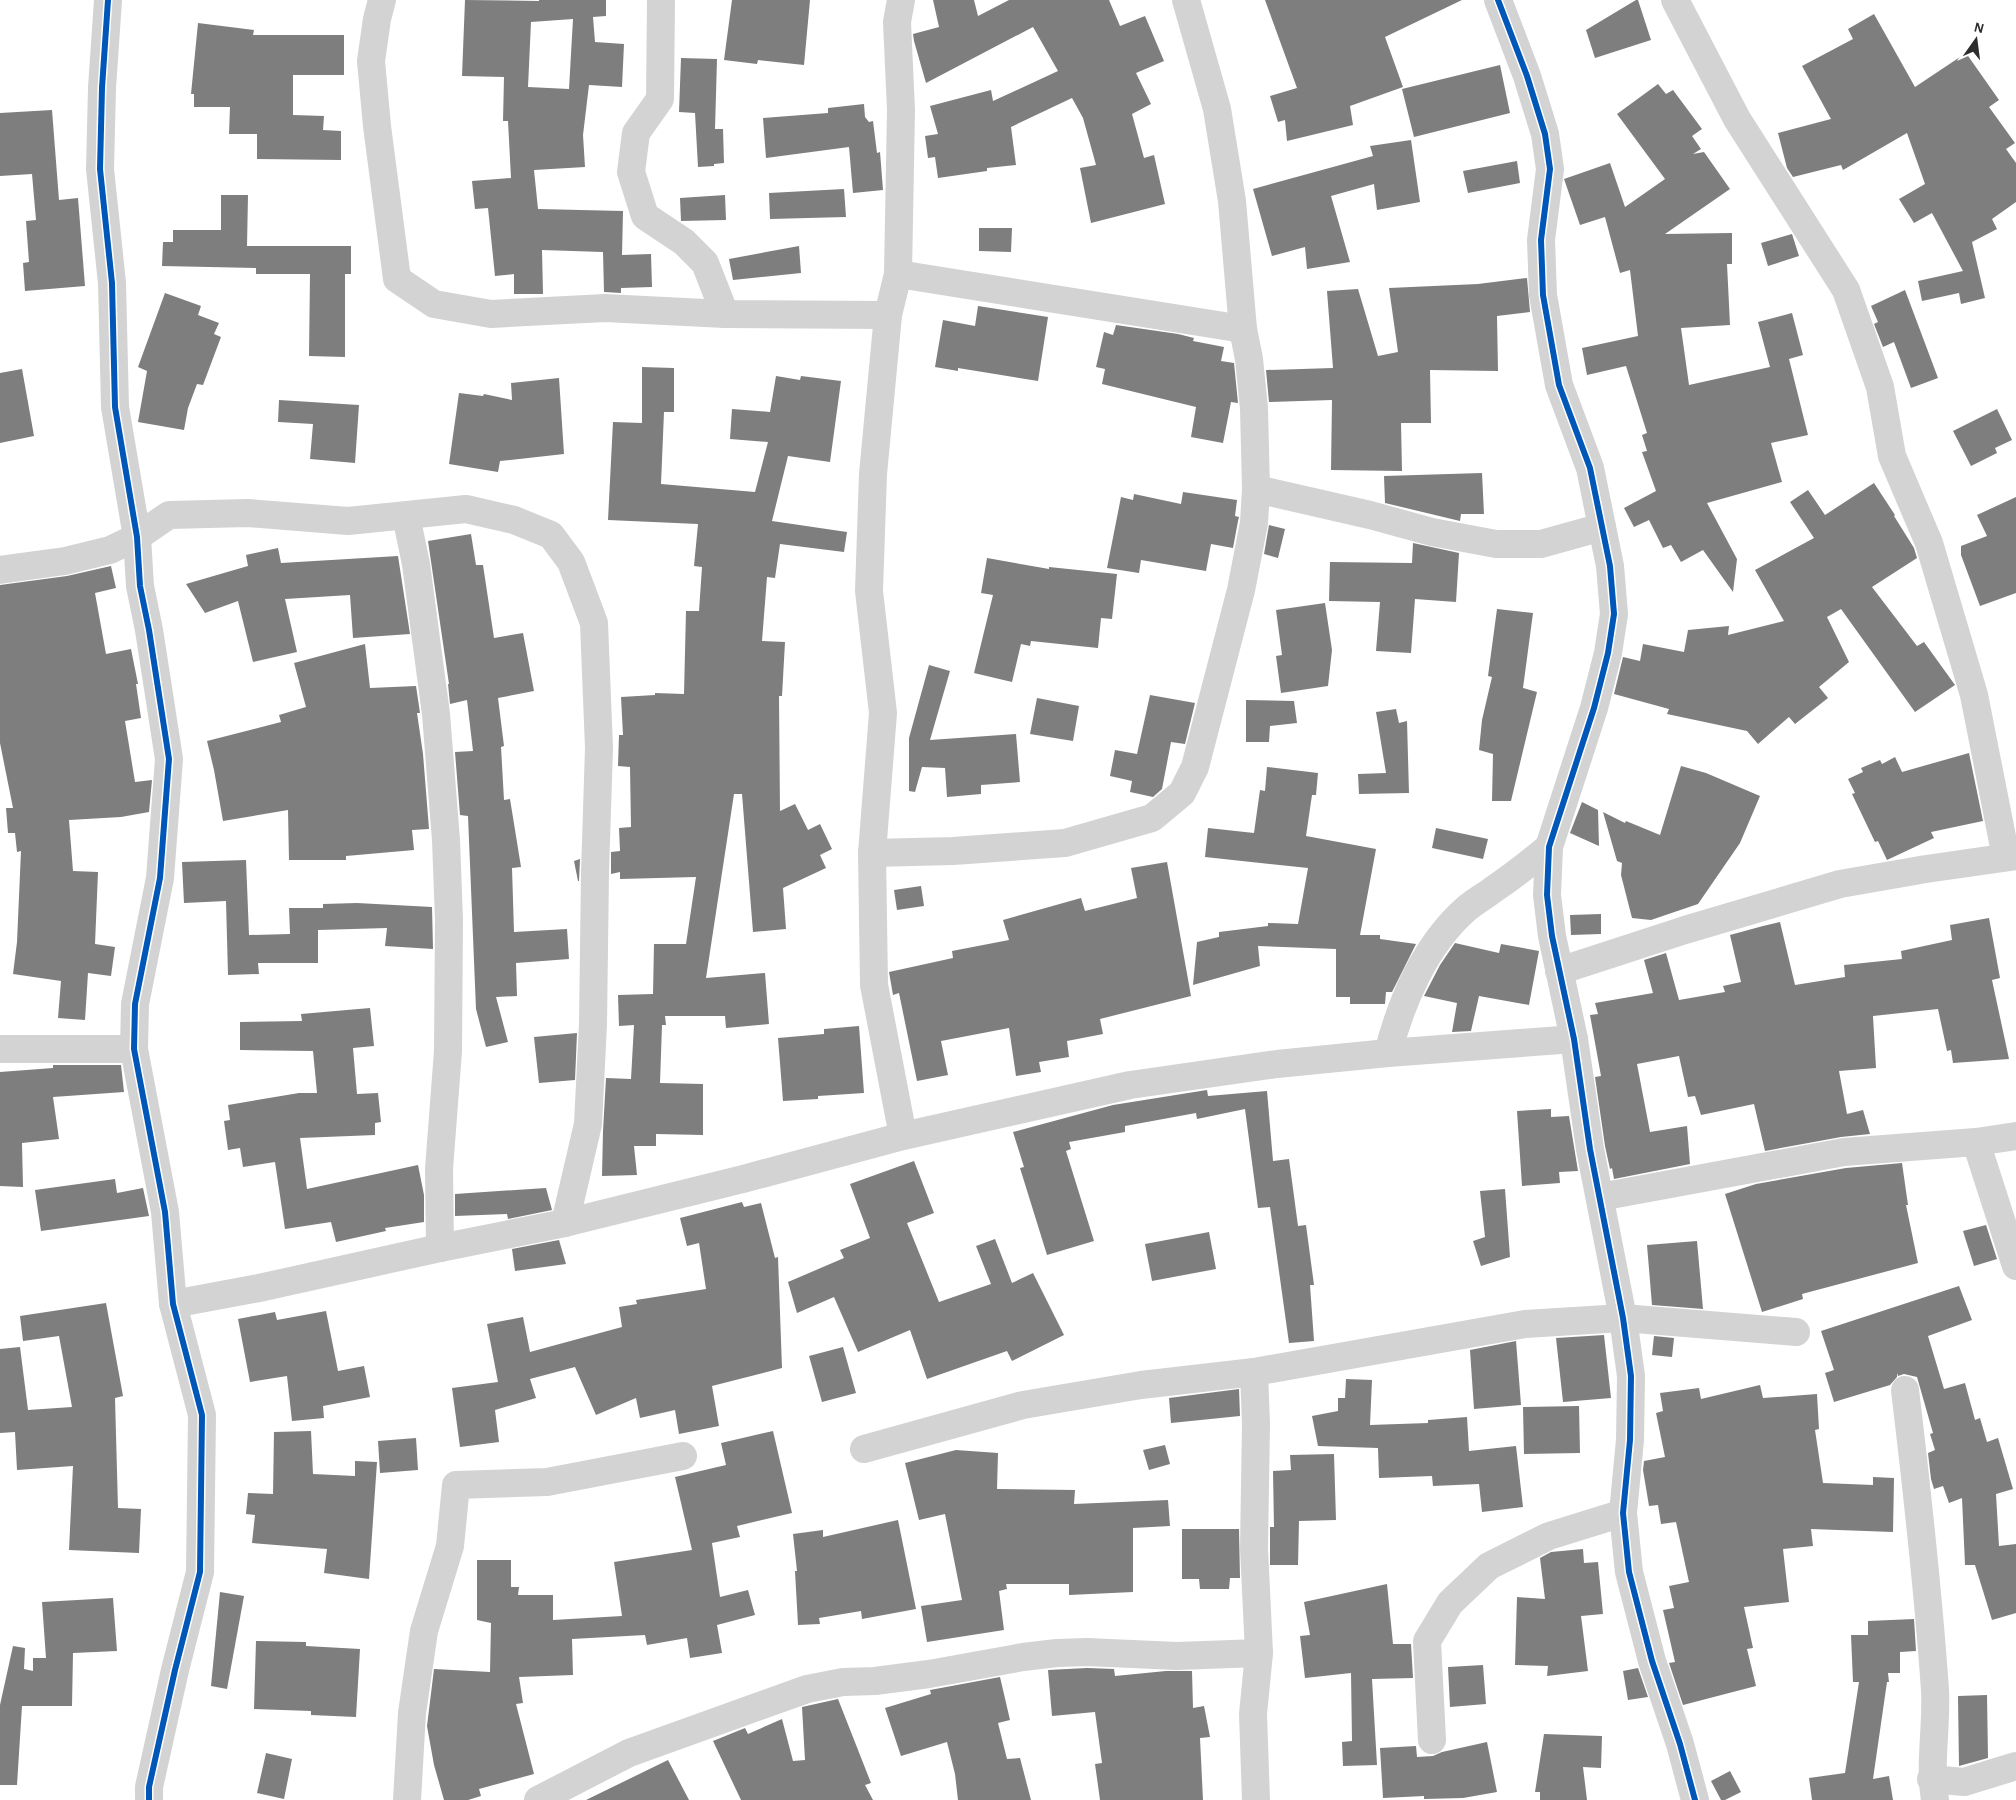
<svg xmlns="http://www.w3.org/2000/svg" width="2016" height="1800" viewBox="0 0 2016 1800" font-family="'Alegreya Sans',sans-serif">
<rect width="100%" height="100%" fill="#fff"/>
<g fill="#7e7e7e" fill-rule="evenodd">
<path d="M465,0l74,1v-1h67v16l-13,1 2,25 29,2 -2,43 -33,-2 -6,50 2,32 -51,3 4,39 85,2 -1,44 29,-1 1,33 -31,1v5l-17,-1 -1,-40 -61,-2 1,44h-29v-20l-19,2 -7,-68 -13,1 -3,-28 39,-3 -3,-57h-5l1,-44 -42,-1zM573,19l-4,70 -41,-2 3,-65z"/>
<path d="M732,0h78l-6,65 -46,-5 -1,4 -33,-4z"/>
<path d="M933,0h41l4,16 31,-16h100l11,26 25,-10 19,45 -28,12 15,31 -19,10 12,44 10,-3 11,49 -74,19 -11,-55 16,-3 -13,-47 -11,-20 -61,29 5,38 -29,3v3l-49,7 -3,-21 -7,1 -3,-22 13,-2 -8,-28 61,-16 2,11 65,-30 -25,-44 -107,56 -12,-42 -1,-7 26,-7z"/>
<path d="M1265,0h197l-77,37 18,50 -53,19 3,19 -66,16 -2,-21 -7,2 -8,-26 27,-8z"/>
<path d="M1636,0h2l13,40 -56,18 -9,-28z"/>
<path d="M1874,14l41,73 51,-34 33,47 -10,7 26,36 -9,6 10,14v39l-24,17 5,10 -25,13 13,56 -24,6 -2,-11 -37,8 -4,-20 45,-10 -31,-58 -18,10 -15,-24 26,-15 -18,-51 -64,37 -2,-5 -48,12 -6,-9 -9,-35 53,-14 -29,-53 51,-27 -5,-10z"/>
<path d="M198,23l56,7 -1,5h91v40h-51v40l31,1 -1,14 18,1v29l-84,-1v-25h-28l1,-27h-36v-13h-3z"/>
<path d="M681,58l36,1 -2,70h8l1,34 -10,1v2l-16,1 -3,-54 -16,-1z"/>
<path d="M1500,65l10,48 -96,24 -12,-48z"/>
<path d="M1658,84l8,10 7,-4 29,39 -10,7 9,13 -8,5 11,-2 26,37 -65,45 67,-1v31h-5l3,61 -49,3 8,57 81,-18 -12,-45 34,-9 11,42 -14,4 19,76 -37,8 11,39 -75,21 30,56 -4,33 -30,-42 -22,12 -10,-17 -8,3 -14,-28 -15,7 -10,-19 32,-17 -14,-39 5,-1 -5,-16 5,-2 -21,-67 -39,9 -5,-27 56,-12 -8,-66 -10,3 -15,-56 -25,8 -16,-46 46,-16 15,44 40,-28 -48,-65z"/>
<path d="M864,104l1,13 4,5 4,-1 4,32 3,-1 3,38 -30,3 -4,-46 -83,11 -3,-40 65,-5v-5z"/>
<path d="M52,110l7,90 19,-2 7,88 -60,5 -2,-28 6,-1 -3,-41 10,-1 -4,-46 -32,2v-63z"/>
<path d="M1411,140l9,62 -43,8 -3,-26 -43,12 19,66 -43,7 -2,-22 -33,9 -19,-67 120,-33 -3,-10z"/>
<path d="M1517,161l3,22 -52,10 -5,-22z"/>
<path d="M844,189l2,28 -76,2 -1,-26z"/>
<path d="M221,195h27l-1,51h104v28h-6v83l-36,-1 1,-82h-54v-6l-94,-2 1,-24h10v-12h48z"/>
<path d="M725,195l1,25 -45,1 -1,-23z"/>
<path d="M979,228h33l-1,24 -32,-1z"/>
<path d="M1792,234l7,22 -31,10 -7,-23z"/>
<path d="M799,246l2,27 -68,7 -4,-21z"/>
<path d="M1527,278l3,34 -33,4 1,55 -68,-1 1,53h-30l1,48 -71,-1 1,-70 -63,2 -3,-32 67,-2 -6,-77 31,-2 20,67 20,-4 -9,-64 89,-4z"/>
<path d="M1905,290l33,88 -27,10 -17,-46 -11,5 -9,-23 4,-2 -7,-16z"/>
<path d="M165,293l36,13 -3,9 21,8 -5,11 7,3 -18,48 -6,-1 -9,24 -4,22 -46,-8 9,-51 -9,-4z"/>
<path d="M978,306l70,11 -10,64 -80,-13v3l-23,-4 8,-47 32,6z"/>
<path d="M1116,325l62,9 16,4 -1,3 31,6 -3,14 13,2 4,40 -7,-1 -8,41 -32,-6 5,-30 -94,-23 3,-15 -9,-2 8,-35 9,3z"/>
<path d="M642,367l32,1v44h-10l-3,72 94,8 13,-50 -38,-3 2,-30 38,3 6,-36 24,4 1,-4 40,5 -11,81 -42,-6 -16,65 75,11 -3,20 -64,-8 -5,34 -8,-1 -5,64 23,1 -3,54h-3l1,115 15,-7 13,26 12,-6 12,25 -12,6 6,13 -43,20 3,41 -33,3 -11,-138h-8l-28,184 59,-5 4,51 -43,4 -1,-12h-60l1,9h-4l-2,58 43,1v51l-47,-1v12h-22l3,29 -35,1 1,-45 3,-53 25,1 3,-54 -15,1 -1,-31 35,-1 1,-50h32l10,-67 -76,2v-7l-9,2v-22l9,-1 -1,-23 12,-1 -1,-60 -12,-1 1,-31h4l-2,-38 34,-2v-2l29,1 2,-83h13l3,-44 -8,-1 4,-42 -90,-4 5,-98 29,1z"/>
<path d="M22,369l12,67 -34,7v-70z"/>
<path d="M559,378l5,76 -64,7 -2,11 -49,-8 10,-71 24,3 1,-2 28,6 -1,-17z"/>
<path d="M279,400l80,5 -4,58 -45,-4 3,-35 -35,-2z"/>
<path d="M1997,409l15,31 -17,8 2,5 -26,13 -18,-35z"/>
<path d="M1482,473l2,41h-23l-1,7 -75,-18 -1,-27z"/>
<path d="M1874,483l21,32 -1,1 20,32 3,10 -45,29 45,59 7,-4 31,43 -40,27 -74,-103 -14,8 22,45 -30,25 9,11 -33,26 -6,-7 -31,27 -11,-13 -80,-17 2,-5 -55,-15 9,-37 17,4 3,-17 41,8 4,-22 41,-4 -1,9 56,-14 -29,-51 59,-32 -24,-36 18,-12 17,25z"/>
<path d="M1183,492l54,8 -2,16 4,1 -1,4 -5,27 -22,-4 -5,27 -65,-11 -2,13 -32,-5 14,-71 12,3 1,-6 47,10z"/>
<path d="M2016,497v96l-36,13 -19,-51v-9l26,-10 -10,-21z"/>
<path d="M1269,525l16,4 -7,29 -14,-4z"/>
<path d="M471,534l5,31h7l11,73 29,-5 11,58 -36,7 6,48 -3,1 3,53 6,-1 11,68 -9,1 2,64 53,-3 2,30 -53,4 1,33 -21,1 12,45 -22,5 -10,-38 -8,-193 -8,-1 -5,-63 18,-1 -6,-51 -17,4 -2,-20h1l-21,-143z"/>
<path d="M1413,543l46,10 -3,49 -41,-3 -4,54 -35,-2 4,-49 -51,-1 1,-39 82,1z"/>
<path d="M278,548l3,15 117,-7 12,78 -57,4 -3,-43 -65,4 12,53 -44,10 -15,-61 -33,12 -19,-29 62,-18 -2,-11z"/>
<path d="M987,558l62,11v-2l68,7 -5,45 -11,-1 -3,30 -67,-7 -1,5 -9,-2 -9,38 -38,-9 19,-78 -12,-2z"/>
<path d="M111,566l5,22 -21,5 11,61 25,-5 7,35h-2l5,34 -16,3 10,61 17,-2 -3,32 -28,5 -52,3 4,51 25,1 -3,72 20,3 -4,29 -23,-3 -3,47 -27,-2 3,-37 -48,-7 4,-32 4,-91 -4,1 -2,-19h-7l-2,-25h7l-13,-65v-158l67,-9z"/>
<path d="M1325,603l7,47 -4,36 -47,7 -5,-37 6,-1 -6,-45z"/>
<path d="M1497,609l36,4 -10,75 14,4 -26,109h-19l1,-47 -14,-4 3,-30 10,-43 -4,-1z"/>
<path d="M365,644l5,44 46,-2 4,27h-3l6,41 6,75 -17,1 2,20 -68,6v4h-57l-1,-50 -65,11 -9,-51 -7,-29 74,-19 -2,-7 27,-8 -12,-44z"/>
<path d="M929,665l21,6 -20,69 86,-6 4,48 -39,3v9l-34,3 -2,-29 -23,-1 -7,25 -6,-1v-53z"/>
<path d="M1150,695l45,8 -10,41 -14,-2 -9,47 -9,8 -23,-5 2,-11 -22,-5 5,-26 22,4z"/>
<path d="M1037,698l42,8 -6,35 -43,-7z"/>
<path d="M1246,700l48,1 3,22 -27,3 -1,16h-23z"/>
<path d="M1396,709l3,14 8,-2 2,72 -50,1 -1,-20 28,-1 -10,-61z"/>
<path d="M1969,753l14,68 -52,11 3,6 -47,22 -9,-19 -3,1 -23,-48 3,-1 -7,-14 15,-7 -2,-4 19,-8 2,4 13,-7 7,15z"/>
<path d="M1681,766l25,7 54,23 -20,47 -42,61 -47,16 -19,-2 -11,-43 1,-12 -5,-2 -14,-49 22,11 1,-2 34,14z"/>
<path d="M1267,767l51,6 -2,22h-4l-6,41 70,13 -16,86h20v4l36,5 -24,48h-6l-1,12h-35v-7h-14v-48l-78,-3 2,20 -67,19 4,-43 22,-5v-5l49,-6v-3l30,1 10,-56 -103,-11 3,-29 46,5 6,-43 5,1z"/>
<path d="M1582,802l16,8 1,36 -29,-13z"/>
<path d="M1436,828l52,11 -5,20 -51,-11z"/>
<path d="M580,859l-1,22h-1l-4,-20z"/>
<path d="M246,860l3,75 41,-1 -1,-26h34v-4l34,-1 75,4 1,42 -48,-3 2,-18 -69,2v33h-60l1,11 -31,1 -2,-74 -42,2 -2,-41z"/>
<path d="M1167,862l24,134 -91,23 3,15 -36,7 2,16 -30,5 2,10 -25,4 -7,-48 -68,13 7,34 -31,6 -18,-88 -6,2 -4,-23 64,-14 -1,-7 57,-11 -6,-20 78,-22 4,13 52,-13 -6,-30z"/>
<path d="M921,886l3,20 -27,4 -3,-20z"/>
<path d="M1601,914v20l-30,1 -1,-20z"/>
<path d="M1989,918l11,60 -8,2 17,79 -56,4 -2,-13 -4,1 -9,-42 -65,7 3,52 -37,3 8,43 16,-4 7,24 -29,3 -76,14 -11,-47 -53,11 -6,-19 -7,1 -9,-41 -42,8 13,68 37,-6 3,38 -76,15 -2,-11 -2,1 -5,-23 -10,-69 6,-1 -11,-61 8,-1 -3,-11 58,-10 -9,-33 22,-7 13,47 46,-8 -2,-6 18,-4 -11,-47 33,-9 17,-4 15,63 50,-8 -1,-12 58,-6 -1,-8 51,-11 -2,-15z"/>
<path d="M1455,943l44,10 2,-9 38,7 -10,54 -50,-9 -8,35 -19,1 5,-29 -33,-7 16,-31z"/>
<path d="M370,1008l4,38 -21,2 4,46 21,-1 3,29 -6,1v12l-75,3 7,51 111,-24 6,30v27l-39,6 1,3 -50,11 -5,-20 -46,7 -10,-67 -32,5 -3,-19 -12,2 -4,-29 6,-1 -2,-15 71,-12h18l-4,-42 -73,-1v-28l62,-1 -1,-7z"/>
<path d="M859,1026l5,67 -46,3v3l-35,2 -5,-63 46,-4v-5z"/>
<path d="M577,1033l-2,47 -36,3 -5,-46z"/>
<path d="M53,1065h68l3,27 -71,5 6,42 -37,4 1,44 -23,-1v-114l53,-4z"/>
<path d="M1207,1090l1,6 59,-5 6,70 16,-2 9,67 8,-1 8,60h-4l4,56 -25,2 -19,-136 -12,1 -13,-99 -48,10 -1,-6 -71,13v6l-56,10 2,7 -5,2 28,90 -47,14 -27,-87 4,-1 -11,-35 100,-27z"/>
<path d="M1551,1109v8l18,-1 9,55 -19,1 1,11 -38,3 -5,-75z"/>
<path d="M914,1161l20,52 -27,10 32,79 52,-18 -15,-38 19,-7 17,44 21,-10 31,62 -52,26 -5,-10 -80,28 -17,-49 -52,22 -24,-55 -37,16 -9,-31 56,-24 -4,-8 30,-12 -20,-54z"/>
<path d="M1902,1163l6,42h-2l12,58 -116,31 1,5 -41,13 -37,-118 31,-10 90,-16z"/>
<path d="M115,1179l2,14 26,-5 6,28 -108,15 -6,-41z"/>
<path d="M546,1188l6,22 -44,9 -1,-5 -52,2v-22z"/>
<path d="M1505,1189l5,68 -29,9 -8,-25 12,-4 -5,-46z"/>
<path d="M742,1202l2,5 17,-4 14,55 3,-1 4,111 -70,18 7,40 -40,8 -4,-24 -35,8 -4,-20 -40,17 -21,-48 -45,12 6,19 -41,12 4,32 -39,5 -8,-59 46,-6 -11,-58 36,-7 7,35 92,-25 -3,-20 18,-3 -1,-4 70,-11 -7,-46 -12,3 -7,-28z"/>
<path d="M1986,1225l11,34 -23,7 -11,-35z"/>
<path d="M1209,1232l7,37 -64,12 -7,-37z"/>
<path d="M559,1240l7,24 -51,7 -3,-22z"/>
<path d="M1697,1241l6,68 -51,-4 -5,-60z"/>
<path d="M1959,1286l13,34 -44,16 16,53 21,-6 10,37 5,-2 7,24 11,-4 15,51 -17,5 3,52 17,-2v69l-24,7 -17,-55h-10l-3,-67 -13,5 -6,-17 -9,3 -3,-10 -3,-26 7,-3 -5,-16 3,-1 -16,-56 -13,-3 -6,2 -1,-3v4l-7,8 -56,17 -9,-29 9,-3 -13,-39z"/>
<path d="M106,1303l17,93 -8,2 3,110 23,1 -2,44 -70,-3 4,-84 -56,4 -2,-38 -15,1v-84l20,-2 8,63 44,-3 -13,-71 -36,5 -3,-25z"/>
<path d="M326,1311l12,60 26,-5 6,31 -47,9 1,12 -32,3 -5,-45 -37,6 -12,-63 37,-7 2,8z"/>
<path d="M1604,1335l7,63 -48,4 -7,-64z"/>
<path d="M1654,1336l20,2 -2,19 -20,-2z"/>
<path d="M1516,1341l5,64 -47,4 -4,-59z"/>
<path d="M843,1347l13,46 -34,9 -13,-46z"/>
<path d="M1346,1379l26,1 -2,45 58,-2v-3l39,-3 2,34 47,-5 7,61 -41,5 -3,-28 -46,2 -1,-10 -53,2 -1,-30 -60,-2 -6,-30 26,-5v-13h7z"/>
<path d="M1760,1385l3,13 54,-4 2,35 -4,1 8,53 50,2v-8l21,1 -1,54 -82,-3 2,17 -30,3 6,53 -45,5 9,41 -6,1 9,37 -73,19 -14,-42 6,-1 -12,-52 11,-2 -5,-22 20,-4 -13,-60 -15,2 -3,-19 -9,1 -6,-36 1,-9 21,-4 -9,-44 7,-2 -3,-18 39,-5 2,11z"/>
<path d="M1239,1389l1,27 -69,7 -2,-25z"/>
<path d="M1579,1406l1,47 -56,1 -1,-47z"/>
<path d="M311,1431l2,43 42,2v-15l22,1 -8,117 -45,-6 3,-24 -75,-6 3,-28 -9,-1 2,-21 25,1 1,-62z"/>
<path d="M773,1431l19,82 -55,13 3,11 -28,6 8,54 28,-7 7,25 -38,10 5,28 -32,5 -3,-20 -40,7 -2,-10 -73,4 1,36 -54,2 4,26 -7,1 18,70 -55,15 2,7 -13,4h-24l-10,-35 -7,-39 7,-57 56,3 1,-49 -14,-3v-60h34v27h8l-1,8h35v25l69,-4 -8,-54 78,-12 -17,-73 51,-12 -5,-22z"/>
<path d="M416,1438l2,32 -38,3 -2,-32z"/>
<path d="M1165,1445l5,19 -21,6 -6,-20z"/>
<path d="M956,1450l42,3 -1,36 78,1 -1,14 94,-4 2,26 -37,2v64l-64,3v-11h-63l1,5 -8,2 5,39 -77,12 -6,-36 41,-6 -17,-86 -26,6 -14,-57z"/>
<path d="M1334,1454l2,66 -37,1 -1,44h-28v-38h4l-1,-56 18,-1 -1,-15z"/>
<path d="M898,1520l18,89 -54,10 -1,-8 -42,7 1,6 -22,1 -3,-54h2l-4,-37 30,-4v7z"/>
<path d="M1182,1529h57l1,49h-10l-1,11h-29l-1,-10h-17z"/>
<path d="M1583,1549l1,14 14,-1 5,52 -22,2 7,55 -41,5 1,-10 -33,-1 2,-68 28,2 -5,-41 11,-6z"/>
<path d="M1387,1584l6,60h18l2,34 -41,1 5,86 -34,1 -1,-24 10,-1 -1,-68 -46,5 -5,-42 10,-1 -6,-33z"/>
<path d="M220,1592l24,4 -17,93 -16,-3z"/>
<path d="M113,1598l4,53 -44,2 -1,53h-50l-5,79h-17v-80l13,-59 12,2 -1,21 9,2v-13h13l-4,-56z"/>
<path d="M1914,1619l2,32 -16,1v21h-12l1,9h-2l-14,97 16,-3 4,24h-81l-3,-22 36,-5 14,-91h-6l-2,-47h17v-14z"/>
<path d="M256,1641l50,1v4l54,3 -4,68 -45,-2v-4l-57,-2z"/>
<path d="M1483,1665l3,39 -36,3 -2,-40z"/>
<path d="M1087,1668l27,1 1,7 51,-5h26l1,37 11,-2 6,31 -10,1 3,62h-103l-5,-36 7,-1 -7,-51 -43,4 -4,-46z"/>
<path d="M1638,1668l10,29 -20,3 -5,-29z"/>
<path d="M1000,1677l10,43 -12,3 9,36 13,-1 11,42h-73l-3,-26 -8,-32 -46,14 -16,-48 46,-14 -1,-4z"/>
<path d="M1987,1695l1,63 -29,8 -1,-70z"/>
<path d="M838,1699l33,84 -6,2 8,15h-132l-28,-59 32,-13 3,6 34,-15 11,42 12,-1 -3,-53z"/>
<path d="M1544,1734l58,2 -1,32 -18,-1 4,33h-47v-8h-5z"/>
<path d="M1487,1742l10,50 -34,6 -39,1v-3l-41,2 -3,-50 36,-2 1,11 16,-1 9,-4z"/>
<path d="M266,1753l26,6 -8,40 -27,-6z"/>
<path d="M668,1760l21,40h-103z"/>
<path d="M1730,1771l11,21 -16,8h-4l-10,-19z"/>
</g>
<g fill="none" stroke-linecap="round" stroke-linejoin="round">
<g stroke="#d3d3d3" stroke-width="28">
<path d="M108,0l-6,88 -2,81 12,114 3,124 22,130 3,49 9,44 20,129 -9,119 -25,126 -1,45 31,163 8,92 29,111 -2,157 -25,98 -26,117v13"/>
<path d="M382,0l-5,19 -6,42 6,65 20,153 37,25 57,10 114,-6 120,6 163,1"/>
<path d="M661,0l-1,99 -24,34 -5,39 14,44 39,26 21,21 20,51"/>
<path d="M901,0l-4,22 4,88 -3,164 -10,41 -15,159 -4,117 14,122 -11,140 2,132 29,151"/>
<path d="M1498,0l29,76 18,58 5,35 -9,71 2,55 16,90 31,83 20,98 4,48 -6,39 -14,55 -45,139 -2,48 5,41 22,103 16,110 33,169 8,58 -1,64 -7,73 6,59 23,89 28,83 15,56"/>
<path d="M1675,0l62,119 109,171 34,97 12,69 37,87 45,152 32,162"/>
<path d="M898,274l345,55"/>
<path d="M1256,489l114,26 62,17 64,12h45l61,-17"/>
<path d="M406,516l10,48 20,150 10,126 3,80 -1,131 -9,118 1,79"/>
<path d="M0,570l65,-9 45,-11 27,-13 32,-22 79,-2 100,8 118,-12 48,11 37,15 20,27 23,61 5,125 -4,125 -2,151 -5,100 -23,99"/>
<path d="M872,853l81,-2 112,-8 87,-25 30,-25 13,-26 46,-177 13,-67 2,-34 -2,-81 -5,-49 -6,-30 -11,-128 -15,-92 -31,-109"/>
<path d="M1559,971l126,-41 155,-46 86,-15 90,-13"/>
<path d="M0,1049h134"/>
<path d="M1388,1053c13,-51 37,-108 78,-144 8,-7 19,-13 28,-20 19,-13 37,-27 55,-42"/>
<path d="M1976,1142l40,124"/>
<path d="M1600,1197l244,-45 132,-10 40,-6"/>
<path d="M173,1304l86,-16 181,-40 125,-25 178,-44 160,-43 227,-51 147,-21 111,-11 186,-14"/>
<path d="M1254,1372l2,52 -2,124 5,105 -6,61 3,86"/>
<path d="M1905,1390c12,100 23,200 30,300 2,37 -6,73 0,110"/>
<path d="M864,1449l159,-44 118,-20 113,-13 271,-48 98,-6 173,14"/>
<path d="M1432,1740l-5,-99 23,-38 39,-37 60,-30 74,-23"/>
<path d="M1931,1779l33,3 52,-16"/>
<path d="M407,1800l5,-87 12,-82 26,-85 6,-61 91,-3 136,-26"/>
<path d="M538,1800l91,-47 178,-64 36,-7 32,-1 54,-7 94,-17 34,-4 30,-1 90,4 82,-3"/>
</g>
<g stroke="#fff" stroke-width="9">
<g id="cycleway">
<path d="M108,0l-6,88 -2,81 12,114 3,124 22,130 3,49 9,44 20,129 -9,119 -25,126 -1,45 31,163 8,92 29,111 -2,157 -25,98 -26,117v13"/>
<path d="M1498,0l29,76 18,58 5,35 -9,71 2,55 16,90 31,83 20,98 4,48 -6,39 -14,55 -45,139 -2,48 5,41 22,103 16,110 33,169 8,58 -1,64 -7,73 6,59 23,89 28,83 15,56"/>
</g>
</g>
<use href="#cycleway" stroke="#0057b8" stroke-width="6"/>
</g>
<g transform="translate(1976 40) rotate(14)" stroke="#ffffff" stroke-width="4" paint-order="stroke">
<path d="M0-4L9 19L0 12L-9 19Z" fill="#2e2e2e"/>
<text y="-8" font-size="14" font-weight="bold" text-anchor="middle" fill="#2e2e2e">N</text>
</g>
</svg>
